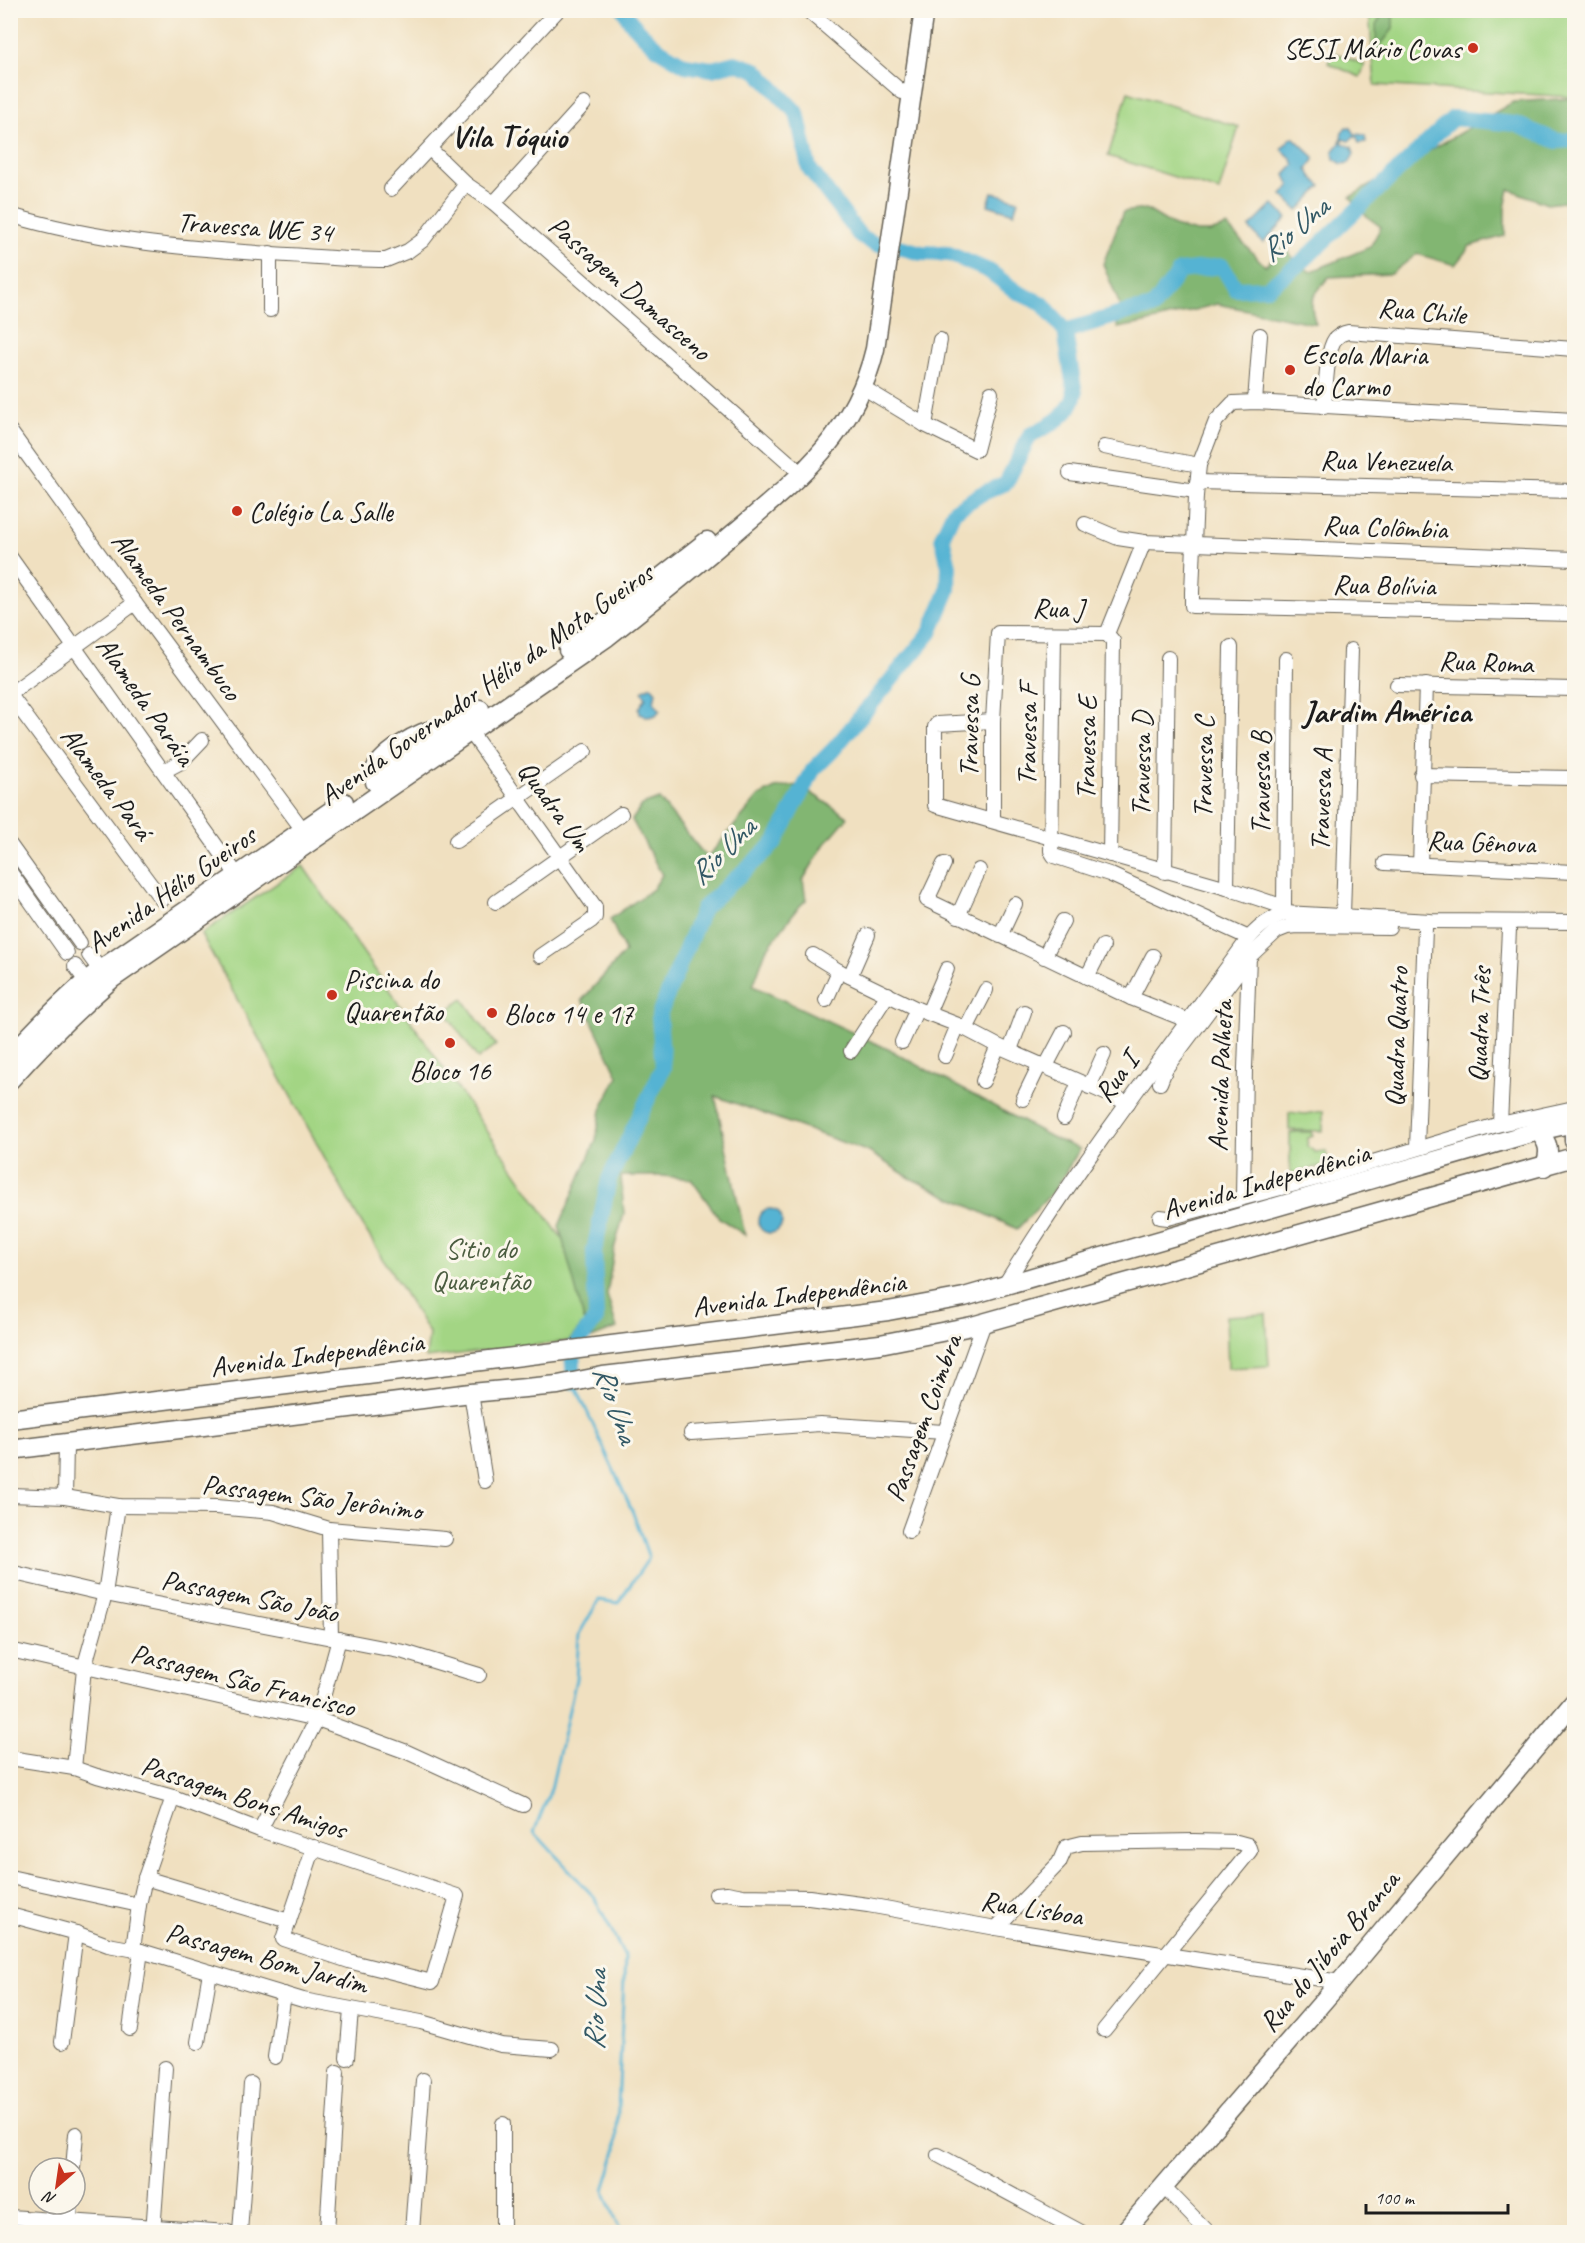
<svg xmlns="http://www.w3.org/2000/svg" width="1585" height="2243" viewBox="0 0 1585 2243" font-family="Caveat,sans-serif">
<rect width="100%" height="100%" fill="#fbf7ec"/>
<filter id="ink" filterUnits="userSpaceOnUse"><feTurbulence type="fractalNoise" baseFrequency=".0167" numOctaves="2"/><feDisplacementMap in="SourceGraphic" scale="12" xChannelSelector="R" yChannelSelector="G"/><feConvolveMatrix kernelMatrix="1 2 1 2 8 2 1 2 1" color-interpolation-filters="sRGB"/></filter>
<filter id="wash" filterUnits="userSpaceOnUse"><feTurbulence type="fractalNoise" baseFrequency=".008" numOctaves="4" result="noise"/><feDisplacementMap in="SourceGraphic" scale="24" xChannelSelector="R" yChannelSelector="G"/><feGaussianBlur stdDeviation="1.35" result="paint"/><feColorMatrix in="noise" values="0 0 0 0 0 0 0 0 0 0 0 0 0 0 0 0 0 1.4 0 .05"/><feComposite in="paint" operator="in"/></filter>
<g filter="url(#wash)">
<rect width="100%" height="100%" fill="#f0e0c0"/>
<g fill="#a3d584" stroke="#607850" stroke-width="1.5">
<path d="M1369,11h205v86l-199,-12z"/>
<path d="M1333,52l32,13 -5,12 -32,-14z"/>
<path d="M1128,92l111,35 -20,64 -111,-35z"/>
<path d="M303,866l278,400 10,48 -22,27 -143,17 3,-25 -72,-117 -156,-282z"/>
<path d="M463,999l33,46 -18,14 -33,-47z"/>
<path d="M1323,1111v20l-34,-1v-18l16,2z"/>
<path d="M1296,1132h15l2,4 -5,2 -1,8 8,6 11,-1 2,9 -3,5 -35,9v-41z"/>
<path d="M1266,1314l3,52 -41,2 -2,-52z"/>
</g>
<g fill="#82b672" stroke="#4f6947" stroke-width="1.5">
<path d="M1384,11h9v18l-17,22v-26z"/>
<path d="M1574,98v106l-10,-2 -17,2 -38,-15 -4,19v28l-35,10 -15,19 -38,-11 -26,20 -62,3c-16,20 -22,21 -13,47l-99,-20 -72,19 -28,5 2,-25 -16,-39 20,-52 23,-3 28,17 22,6h14l17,-6 38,40 21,-22 4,11 20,17 60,-25 11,-20 -15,-11 -16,-19 163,-95z"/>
<path d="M799,785l49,32 -24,28 -21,35 3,20 -10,10 -30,40 -13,36 137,64 165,89 25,10 -27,43 -36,37 -107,-51 -41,-26 -154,-56 30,139 -26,-17 -28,-39 -29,-3h-41l3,38 -10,35 -7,46 10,33 -28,11 -30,-113 37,-86 5,-30 17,-34 -36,-76 43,-48 -15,-33 43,-30 9,-14 -30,-55 10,-15 17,-6 48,59 52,-62 16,-8z"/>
</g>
<g fill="#54b3d3" stroke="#386878" stroke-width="1.5">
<path d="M1346,127l5,1 4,6 10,1 1,7 -7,1 -2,-6 -3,-1 -5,5 -7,-2v4l10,4 2,7 -5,9 -7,1 -8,-5 -1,-7 7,-9 2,-11z"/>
<path d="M1291,138h3l20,19v3l-7,9 4,7 10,10 -23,25 -16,-16 8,-9 -5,-11 9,-10 -3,-7 -10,-9z"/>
<path d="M992,192l26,8 -4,13 -26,-8z"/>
<path d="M1273,204l14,14 -24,25 -14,-15z"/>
<path d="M651,686l5,6 -2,10 6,8 -4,5 -7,2 -9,-3 -1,-5 7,-12 -4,-6z"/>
<circle cx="770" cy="1221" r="12"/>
</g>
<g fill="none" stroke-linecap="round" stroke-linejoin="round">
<path stroke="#54b3d3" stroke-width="3" d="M576,1387l57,126 16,45 -31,45 -19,-3 -20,34 -3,45 -25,110 -17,43 60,65 31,60 -9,194 -12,39 17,42"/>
<g stroke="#54b3d3" stroke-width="16">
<path d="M624,10l6,11 14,15 16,14 25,15 27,4 23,-6 21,7 41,43 12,55 51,68 15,8 21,2 25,7 28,1 40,17 28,21 26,12 22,27"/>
<path d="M574,1382l-2,-32 24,-31 -2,-68 15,-72 54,-111 -4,-53 44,-107 72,-65 38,-73 20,-20 97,-117 18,-43 1,-24 -7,-29 12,-26 27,-17 25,-11 24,-48c19,-9 40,-19 45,-41l-10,-63 63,-19 25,-5 27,-36 42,-5 14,23 31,-1 36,-27 150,-143 62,6 42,17 17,-1"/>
</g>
</g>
</g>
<g filter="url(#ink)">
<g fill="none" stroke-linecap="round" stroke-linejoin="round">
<g stroke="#666155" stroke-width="16">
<g id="minor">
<path d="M807,10l95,82"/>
<path d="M430,149l36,35 28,19 300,264"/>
<path d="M391,189l167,-179"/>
<path d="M494,203l90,-99"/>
<path d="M10,215c86,26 173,33 262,39 38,2 75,6 114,6l22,-9 15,-11 43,-56"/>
<path d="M270,253v57"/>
<path d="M864,388l61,37 51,25 15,-57"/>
<path d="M1255,402l5,-67"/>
<path d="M1324,407c2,-17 2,-56 11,-68 4,-4 8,-6 13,-7l226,17"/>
<path d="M1574,420l-319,-18 -22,1 -17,18 -17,44 -3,31 -4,96v14l382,8"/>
<path d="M925,425l15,-85"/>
<path d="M10,431l113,156 180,243"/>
<path d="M1104,447l95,18"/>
<path d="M1070,473l126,18"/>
<path d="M1197,482l377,9"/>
<path d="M1085,524l33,14 26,4 430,17"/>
<path d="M10,557l227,318"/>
<path d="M1054,634l-3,217 3,5 55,18 140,64"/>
<path d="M1107,634l37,-92"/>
<path d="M1397,685l177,4"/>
<path d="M10,694l125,-91"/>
<path d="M10,695l152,205"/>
<path d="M993,721l-56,3 -2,3v78l292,83 57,19 1,6"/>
<path d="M470,731l125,176v10l-4,4 -51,35"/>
<path d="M164,771l17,-9 21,-22"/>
<path d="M1421,775l153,3"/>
<path d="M993,821v-100l5,-88 109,1 6,7 -3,214"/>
<path d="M456,841l129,-90"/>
<path d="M10,845l70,98"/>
<path d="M1385,863l189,9"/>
<path d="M944,864l-17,36 204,98 58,23"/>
<path d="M1420,865l6,-180"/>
<path d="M10,872l57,81"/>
<path d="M1165,872l3,-214"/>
<path d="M1227,888l4,-241"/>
<path d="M496,902l125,-88"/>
<path d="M1284,907l2,-248"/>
<path d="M1343,915l8,-265"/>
<path d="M958,916l21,-46"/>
<path d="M1000,936l15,-32"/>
<path d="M89,955l11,15"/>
<path d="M813,955l26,16 78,38 41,16 40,21 130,57"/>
<path d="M1044,957l19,-36"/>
<path d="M75,966l11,15"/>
<path d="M850,976l18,-41"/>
<path d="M1087,977l16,-31"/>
<path d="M1131,998l22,-42"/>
<path d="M826,1000l13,-29"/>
<path d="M928,1013l19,-44"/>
<path d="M966,1029l20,-39"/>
<path d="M902,1042l15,-33"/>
<path d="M1010,1050l14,-38"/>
<path d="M851,1051l37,-57"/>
<path d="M945,1056l13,-31"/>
<path d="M1046,1066l18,-34"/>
<path d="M983,1081l15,-35"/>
<path d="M1160,1083l6,-15 84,-112 27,-25 10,-4 11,-1 91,1"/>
<path d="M1089,1087l15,-33"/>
<path d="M1023,1099l17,-35"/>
<path d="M1064,1118l15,-36"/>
<path d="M1500,1124l9,-195"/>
<path d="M1417,1148l8,-220"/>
<path d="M1243,1197l2,-129 4,-112"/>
<path d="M1160,1217l8,1 165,-44 167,-50 74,-16"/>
<path d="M1004,1286c74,-121 161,-233 245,-348 11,-12 20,-19 36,-25l146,8 143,1"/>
<path d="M471,1393l14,88"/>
<path d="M691,1433l129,-9 124,8"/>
<path d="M10,1495l55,2 53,9 98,1 57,5 56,17 116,10"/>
<path d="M65,1497l1,-52"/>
<path d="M329,1529l2,109"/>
<path d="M909,1531l75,-208"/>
<path d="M10,1572l95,22 299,58 75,23"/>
<path d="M10,1650l307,69 90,33 116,53"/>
<path d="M10,1758l64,10 23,8 76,21 87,33 197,66 -25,86 -80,-20 -69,-23 31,-92"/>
<path d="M74,1768l10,-100 21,-74 13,-88"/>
<path d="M260,1830l57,-111 22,-80"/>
<path d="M10,1877l129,28"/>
<path d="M145,1878l144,43"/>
<path d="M716,1894l11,-1 16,3 66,1 59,8 128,23 344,54"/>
<path d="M10,1915l66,18 32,12 33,6 162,49 118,22 80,23 51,4"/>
<path d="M996,1928l63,-65 7,-16 16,-4 111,-2 44,1 11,3 2,6 -4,5 -142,174"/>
<path d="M133,1949l6,-44 6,-27 28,-81"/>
<path d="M130,2029l11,-78"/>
<path d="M62,2042l14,-109"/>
<path d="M198,2042l12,-70"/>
<path d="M275,2057l9,-63"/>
<path d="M347,2058l4,-48"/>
<path d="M938,2155l143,77"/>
<path d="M73,2168l3,-34"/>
<path d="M1164,2187l44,45"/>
<path d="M10,2217l218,15"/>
<path d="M69,2232l2,-28"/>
<path d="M153,2232l12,-164"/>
<path d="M240,2232l11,-148"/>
<path d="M327,2232l10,-160"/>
<path d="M412,2232l11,-152"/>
<path d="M503,2232v-108"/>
</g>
</g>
<g stroke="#666155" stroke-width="21">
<g id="major">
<path d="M568,650l139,-109"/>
<path d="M375,782l105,-73"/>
<path d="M380,787l-7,-12c4,-19 49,-47 67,-46"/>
<path d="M10,1057c28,-31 57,-61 90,-87l244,-168"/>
<path d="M10,1080c33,-37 66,-70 103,-102l494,-341c43,-34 86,-68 127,-104 64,-54 121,-99 141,-184l49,-339"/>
<path d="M1538,1131c11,12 13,21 6,36"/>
<path d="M1574,1133v8"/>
<path d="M10,1419l878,-108 76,-14 574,-166 36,-8"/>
<path d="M10,1450l461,-57 87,-8 45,-9 277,-32 92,-18 602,-169"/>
<path d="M1124,2232l216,-250 234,-280"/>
</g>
</g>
<use href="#minor" stroke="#fff" stroke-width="14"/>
<use href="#major" stroke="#fff" stroke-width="18"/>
</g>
</g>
<g fill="#c8321e" stroke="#fbf7ec" stroke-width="2">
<circle cx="1473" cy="48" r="6"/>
<circle cx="1290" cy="370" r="6"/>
<circle cx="237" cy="511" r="6"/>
<circle cx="332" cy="995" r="6"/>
<circle cx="492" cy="1013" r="6"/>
<circle cx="450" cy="1043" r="6"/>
</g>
<g text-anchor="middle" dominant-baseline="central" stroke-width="6" stroke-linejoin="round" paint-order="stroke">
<g font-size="28" fill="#1c1c1c" stroke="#fbf7ec" text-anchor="start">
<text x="1461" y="48" text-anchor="end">SESI Mário Covas</text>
<text x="1302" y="354">Escola Maria<tspan x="1302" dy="32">do Carmo</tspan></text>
<text x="249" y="511">Colégio La Salle</text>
<text x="344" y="979">Piscina do<tspan x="344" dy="32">Quarentão</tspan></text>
<text x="504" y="1013">Bloco 14 e 17</text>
<text x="450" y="1070" text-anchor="middle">Bloco 16</text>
</g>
<g font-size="28" fill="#1c1c1c" stroke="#fbf7ec">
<text transform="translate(255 227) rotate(4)">Travessa WE 34</text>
<text transform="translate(630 288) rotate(41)">Passagem Damasceno</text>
<text transform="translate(1422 311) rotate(5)">Rua Chile</text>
<text transform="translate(1386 461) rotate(1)">Rua Venezuela</text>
<text transform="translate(1385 527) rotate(2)">Rua Colômbia</text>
<text transform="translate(1384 585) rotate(1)">Rua Bolívia</text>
<text transform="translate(1058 608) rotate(1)">Rua J</text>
<text transform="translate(177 616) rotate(54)">Alameda Pernambuco</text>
<text transform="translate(1486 662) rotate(2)">Rua Roma</text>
<text transform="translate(486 684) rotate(-35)">Avenida Governador Hélio da Mota Gueiros</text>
<text transform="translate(146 701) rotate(55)">Alameda Paráia</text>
<text transform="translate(969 726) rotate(-89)">Travessa G</text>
<text transform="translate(1027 735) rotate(-89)">Travessa F</text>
<text transform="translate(1086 748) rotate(-89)">Travessa E</text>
<text transform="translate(1141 764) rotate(-89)">Travessa D</text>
<text transform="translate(1203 767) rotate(-89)">Travessa C</text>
<text transform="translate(107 783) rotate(53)">Alameda Pará</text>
<text transform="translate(1260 783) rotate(-90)">Travessa B</text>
<text transform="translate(1321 800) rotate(-88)">Travessa A</text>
<text transform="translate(555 806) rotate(54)">Quadra Um</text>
<text transform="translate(1481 842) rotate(2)">Rua Gênova</text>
<text transform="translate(171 889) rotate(-35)">Avenida Hélio Gueiros</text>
<text transform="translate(1479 1025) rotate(-88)">Quadra Três</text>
<text transform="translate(1396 1037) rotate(-88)">Quadra Quatro</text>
<text transform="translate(1220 1076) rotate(-88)">Avenida Palheta</text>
<text transform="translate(1116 1077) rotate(-54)">Rua I</text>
<text transform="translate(1266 1181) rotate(-16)">Avenida Independência</text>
<text transform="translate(799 1294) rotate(-7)">Avenida Independência</text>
<text transform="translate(317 1354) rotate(-7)">Avenida Independência</text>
<text transform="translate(923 1418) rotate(-70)">Passagem Coimbra</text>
<text transform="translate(312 1497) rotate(7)">Passagem São Jerônimo</text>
<text transform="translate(250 1596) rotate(11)">Passagem São João</text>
<text transform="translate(243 1680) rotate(14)">Passagem São Francisco</text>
<text transform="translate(244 1797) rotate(18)">Passagem Bons Amigos</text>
<text transform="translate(1032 1908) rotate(9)">Rua Lisboa</text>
<text transform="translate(1329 1951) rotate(-50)">Rua do Jiboia Branca</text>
<text transform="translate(267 1958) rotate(15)">Passagem Bom Jardim</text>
</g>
<g font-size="28" fill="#4b5d40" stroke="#fbf7ec">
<text x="481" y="1248">Sitio do<tspan x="481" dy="32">Quarentão</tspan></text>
</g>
<g font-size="30" font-style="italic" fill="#325865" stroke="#fbf7ec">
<text transform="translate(1294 229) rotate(-41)">Rio Una</text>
<text transform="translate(722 851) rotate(-45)">Rio Una</text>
<text transform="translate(616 1404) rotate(70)">Rio Una</text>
<text transform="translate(595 2010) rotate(-88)">Rio Una</text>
</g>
<g font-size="32" font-weight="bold" fill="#1c1c1c" stroke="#fbf7ec">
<text x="509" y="136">Vila Tóquio</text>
<text x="1387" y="711">Jardim América</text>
</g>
</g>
<rect width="1585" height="2243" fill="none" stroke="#fbf7ec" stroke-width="36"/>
<g transform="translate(57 2186) rotate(209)"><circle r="28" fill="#fbf7ec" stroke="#a29f99" stroke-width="1.5"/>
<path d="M0-4.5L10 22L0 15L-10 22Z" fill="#c8321e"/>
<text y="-9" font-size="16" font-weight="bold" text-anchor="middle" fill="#1c1c1c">N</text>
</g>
<path d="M1366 2204v9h142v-9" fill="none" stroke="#1c1c1c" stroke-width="3"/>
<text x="1375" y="2204" font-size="18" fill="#1c1c1c" stroke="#fbf7ec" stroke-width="4.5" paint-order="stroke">100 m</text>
</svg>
